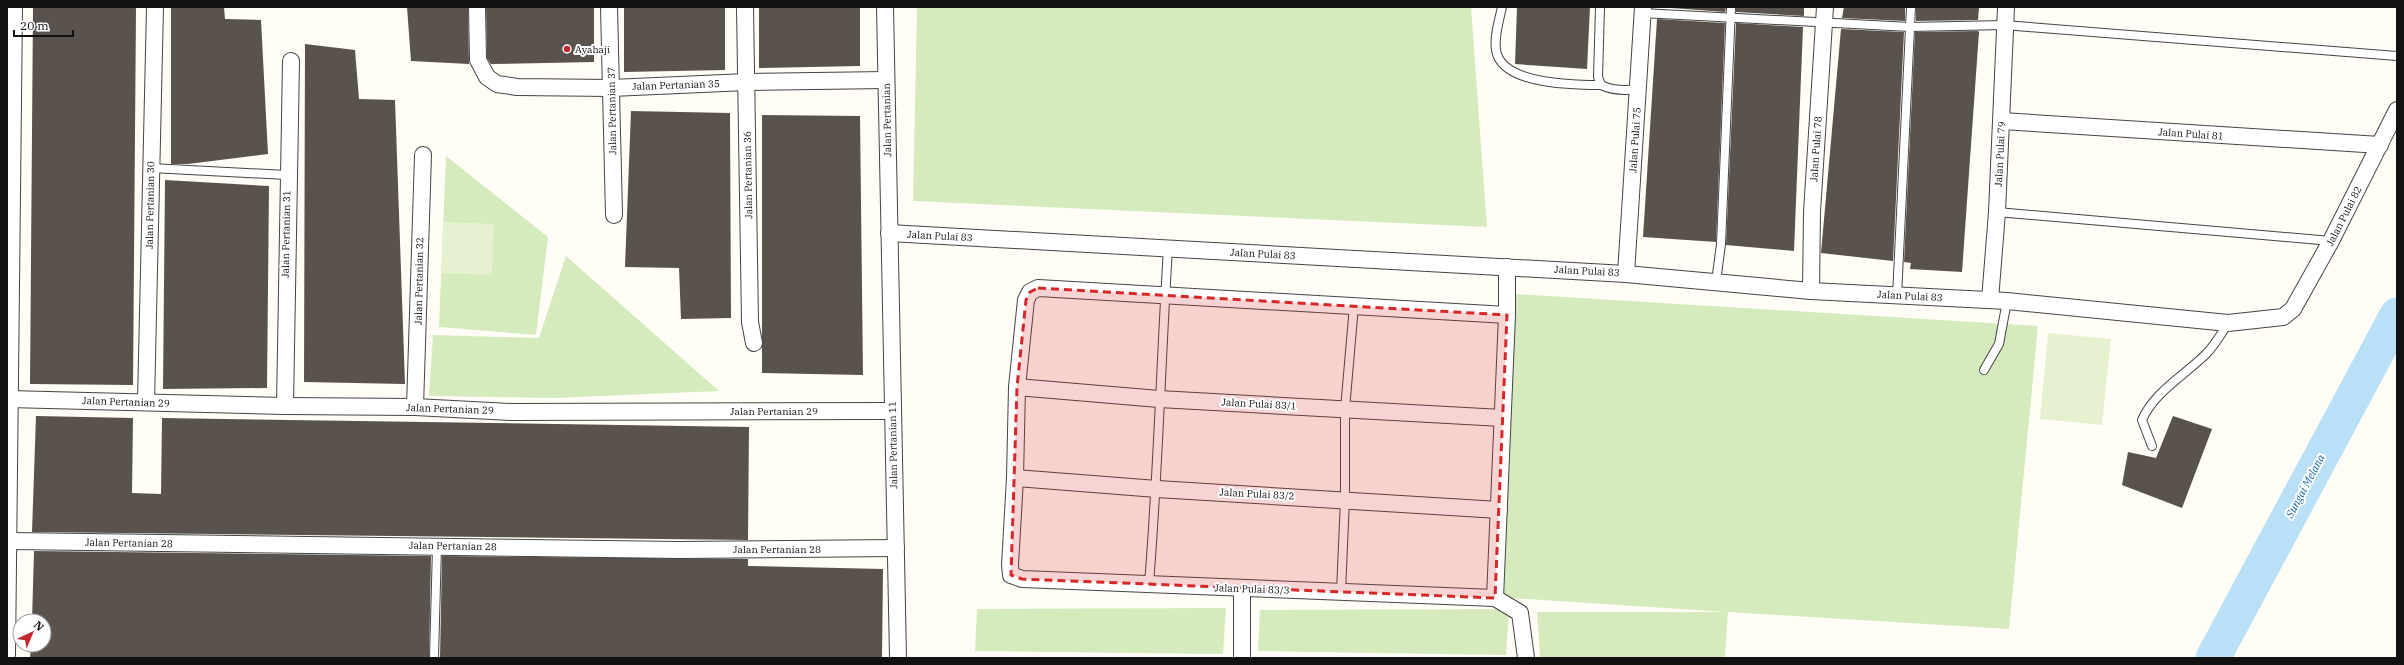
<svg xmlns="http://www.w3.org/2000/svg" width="2404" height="665" viewBox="0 0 2404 665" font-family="'IBM Plex Serif',serif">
<rect width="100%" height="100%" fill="#fffdf5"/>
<g fill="#d5ebbd">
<path d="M917,7h554l16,220 -574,-26z"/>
<path d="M446,156l102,81 -12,98 -97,-8z"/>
<path d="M566,256l153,135 -164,7 -126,-2 4,-61 106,3z"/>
<path d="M1514,294l524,32 -29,303 -281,-17 -3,46 -185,-1 -3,-45h189l-229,-15z"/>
<path d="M1226,608l-3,46 -248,-3 2,-42z"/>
<path d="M1509,609l-3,46 -248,-4 2,-41z"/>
</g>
<g fill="#e6f2cf">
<path d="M443,222l51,2 -2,51 -51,-2z"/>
<path d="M2048,333l63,6 -9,86 -62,-6z"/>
</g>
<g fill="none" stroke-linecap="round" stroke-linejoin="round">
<path stroke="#b9e0f7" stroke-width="35" d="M2213,658l184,-343"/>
</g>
<g fill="#5a524d">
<path d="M33,7h103l-3,378 -103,-1z"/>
<path d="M171,7h53l1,12 36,1 7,134 -80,10h-17z"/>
<path d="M407,7h61l1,57 -58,-3z"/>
<path d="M486,7h108v55l-103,2 -4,-6z"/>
<path d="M624,7h101v63l-101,2z"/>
<path d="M759,7h101v59l-101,2z"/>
<path d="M1517,7h73l-3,62 -72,-5z"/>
<path d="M1658,7h68l-1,5z"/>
<path d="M1736,7h68v9l-68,-4z"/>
<path d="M1844,7h61v14l-63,-3z"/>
<path d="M1916,7h63l-1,13 -62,1z"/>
<path d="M1657,19l68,4 -9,219 -73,-5z"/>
<path d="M1736,23l67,4 -9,224 -68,-6z"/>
<path d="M1841,29l63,3 -11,229 -72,-8z"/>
<path d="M1978,31l1,1 -17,240 -52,-3 1,-6 -7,-1 11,-230z"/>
<path d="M305,44l50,6 4,49 36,1 10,284 -101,-2z"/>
<path d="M631,111l99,2 1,205 -50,1 -2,-51 -54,-1z"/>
<path d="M762,115l98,1 3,259 -101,-2z"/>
<path d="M165,180l104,6 -2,202 -104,1z"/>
<path d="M36,416l97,2 -1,75 29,1 1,-76 587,9 -1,113 -716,-8z"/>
<path d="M2173,416l39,13 -30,79 -60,-23 6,-33 28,6z"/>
<path d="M34,551l397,5 -2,102h-399l1,-13h13v-24h-12z"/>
<path d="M442,556l306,3v7l135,3 -1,89h-442z"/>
</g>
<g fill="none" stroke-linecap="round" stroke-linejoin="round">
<g stroke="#444" stroke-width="10">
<g id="service">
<path d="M1502,7c-3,14 -8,29 -6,43 5,35 79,35 105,35"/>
<path d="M1600,7l-2,70 3,8c12,6 24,6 38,4"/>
<path d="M1642,13l268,14 94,-2 393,31"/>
<path d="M151,168l136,7"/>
<path d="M1997,212l334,29"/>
<path d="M1716,282l5,-38 10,-237"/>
<path d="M1897,296l14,-289"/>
<path d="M1984,370l15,-26 8,-43"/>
<path d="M2152,446l-10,-26c12,-28 43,-45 64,-66 9,-9 15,-20 22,-31"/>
<path d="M1149,584c9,-111 12,-224 19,-336"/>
<path d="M1341,592l4,-93v-90l9,-103"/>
<path d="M434,658l3,-112"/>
</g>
</g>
<g stroke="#444" stroke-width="18">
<g id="minor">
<path d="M477,7l1,53 9,17 10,7 20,3 94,1 136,-6 139,-2"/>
<path d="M609,7l5,208"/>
<path d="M745,7l5,315 4,21"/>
<path d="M885,7l13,651"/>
<path d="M2002,121l378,24"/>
<path d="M889,233l737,41 185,17 196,10 221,22 55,-6 10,-8 38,-68 66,-131"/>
<path d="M1626,274l17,-267"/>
<path d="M1811,291l1,-79 13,-205"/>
<path d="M1990,300l7,-88 9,-205"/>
<path d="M1507,315l-469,-27 -8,4 -4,8 -9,87 -2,91 -5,87 1,10 11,4 473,19 25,15 6,45"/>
<path d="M1017,387l142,12 343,19"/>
<path d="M8,399l277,7 130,1 96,5 381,-1"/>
<path d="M146,402l9,-395"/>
<path d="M285,406l6,-345"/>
<path d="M415,407l8,-252"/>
<path d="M1015,478l142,11 342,21"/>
<path d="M10,541l669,9 217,-2"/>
<path d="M1242,588v70"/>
<path d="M1495,598l12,-283v-48"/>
<path d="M7,655l7,-648"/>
</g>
</g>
<use href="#service" stroke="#fff" stroke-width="8"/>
<use href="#minor" stroke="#fff" stroke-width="16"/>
</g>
<path fill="#d62828" fill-opacity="0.2" stroke="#d62828" stroke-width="3" stroke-dasharray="8 5" stroke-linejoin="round" d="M1038,288l469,27 -12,283 -473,-19 -11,-4 6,-188 9,-87 4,-8z"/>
<circle fill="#c4262e" stroke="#fff" stroke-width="1.5" cx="567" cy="49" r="4"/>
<g text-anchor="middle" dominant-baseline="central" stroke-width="4" stroke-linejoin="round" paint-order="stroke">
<g font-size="10" fill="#111" stroke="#fff" text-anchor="start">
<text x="575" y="49">Ayahaji</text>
</g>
<g font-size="10" fill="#111" stroke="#fff">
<text transform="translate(676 85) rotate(-2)">Jalan Pertanian 35</text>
<text transform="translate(612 111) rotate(-91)">Jalan Pertanian 37</text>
<text transform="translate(887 120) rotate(-91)">Jalan Pertanian</text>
<text transform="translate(2191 134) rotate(4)">Jalan Pulai 81</text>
<text transform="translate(1635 140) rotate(-86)">Jalan Pulai 75</text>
<text transform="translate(1816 149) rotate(-86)">Jalan Pulai 78</text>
<text transform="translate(2000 154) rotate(-87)">Jalan Pulai 79</text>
<text transform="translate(748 175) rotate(-91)">Jalan Pertanian 36</text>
<text transform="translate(150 205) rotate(-89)">Jalan Pertanian 30</text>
<text transform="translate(2344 216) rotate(-63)">Jalan Pulai 82</text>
<text transform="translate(286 234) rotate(-89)">Jalan Pertanian 31</text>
<text transform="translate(940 236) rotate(3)">Jalan Pulai 83</text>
<text transform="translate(1263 254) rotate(3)">Jalan Pulai 83</text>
<text transform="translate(1587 271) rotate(3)">Jalan Pulai 83</text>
<text transform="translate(419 281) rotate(-89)">Jalan Pertanian 32</text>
<text transform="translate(1910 296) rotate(3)">Jalan Pulai 83</text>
<text transform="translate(126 402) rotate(2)">Jalan Pertanian 29</text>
<text transform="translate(1259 404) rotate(3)">Jalan Pulai 83/1</text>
<text transform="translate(450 409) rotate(2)">Jalan Pertanian 29</text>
<text x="774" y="411">Jalan Pertanian 29</text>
<text transform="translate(893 445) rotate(-91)">Jalan Pertanian 11</text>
<text transform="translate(1257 494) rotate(3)">Jalan Pulai 83/2</text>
<text transform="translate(129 543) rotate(1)">Jalan Pertanian 28</text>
<text transform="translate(453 546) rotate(1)">Jalan Pertanian 28</text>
<text x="777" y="549">Jalan Pertanian 28</text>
<text transform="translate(1252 589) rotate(2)">Jalan Pulai 83/3</text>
</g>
<g font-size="11" font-style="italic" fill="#1768a6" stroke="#fff">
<text transform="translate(2305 486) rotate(-62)">Sungai Melana</text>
</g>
</g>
<rect width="2404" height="665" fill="none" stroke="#111111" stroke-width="16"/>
<g transform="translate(32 633) rotate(44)"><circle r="19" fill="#ffffff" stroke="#a0a0a0"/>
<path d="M0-3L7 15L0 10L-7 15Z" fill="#c4262e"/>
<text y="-6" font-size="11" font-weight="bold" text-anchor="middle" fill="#111111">N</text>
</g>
<path d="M14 30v6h59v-6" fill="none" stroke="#111111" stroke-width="2"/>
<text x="20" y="30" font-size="12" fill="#111111" stroke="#ffffff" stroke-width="3" paint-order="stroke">20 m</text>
</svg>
